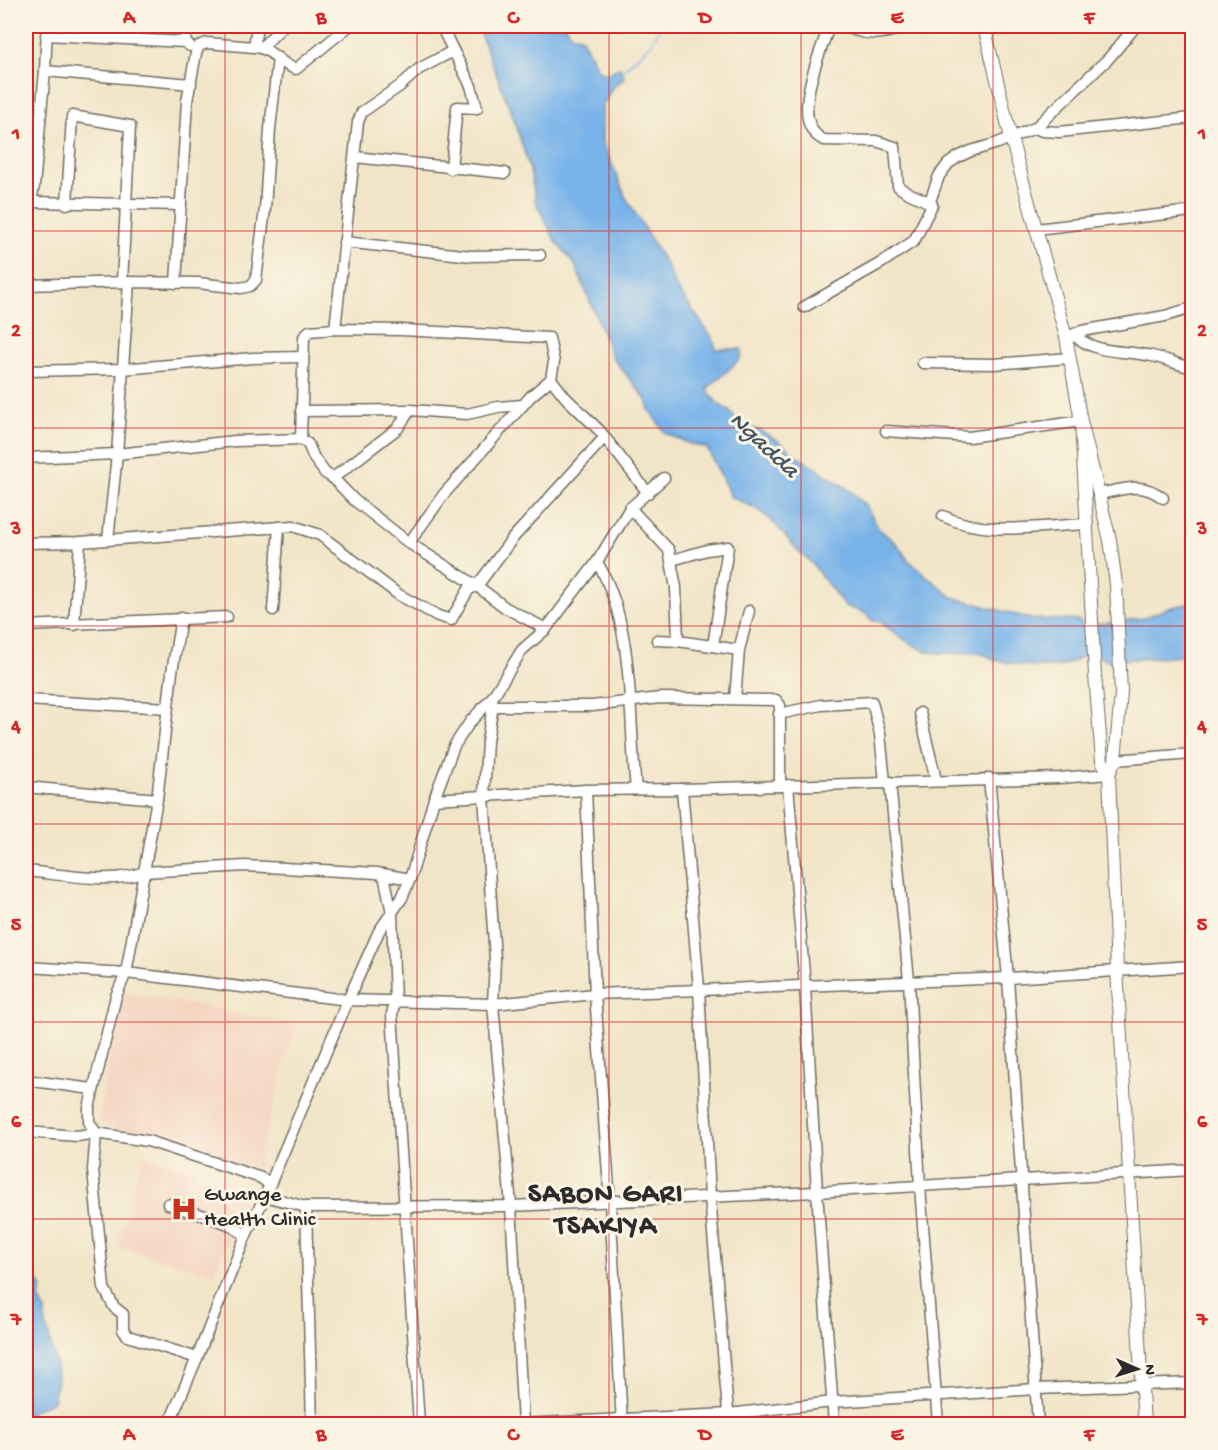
<svg xmlns="http://www.w3.org/2000/svg" width="1218" height="1450" viewBox="0 0 1218 1450" font-family="'Gochi Hand',sans-serif">
<rect width="100%" height="100%" fill="#fcf5e5"/>
<filter id="ink" filterUnits="userSpaceOnUse"><feTurbulence type="fractalNoise" baseFrequency=".0167" numOctaves="2"/><feDisplacementMap in="SourceGraphic" scale="12" xChannelSelector="R" yChannelSelector="G"/><feConvolveMatrix kernelMatrix="1 2 1 2 8 2 1 2 1" color-interpolation-filters="sRGB"/></filter>
<filter id="wash" filterUnits="userSpaceOnUse"><feTurbulence type="fractalNoise" baseFrequency=".008" numOctaves="4" result="noise"/><feDisplacementMap in="SourceGraphic" scale="24" xChannelSelector="R" yChannelSelector="G"/><feGaussianBlur stdDeviation="1.35" result="paint"/><feColorMatrix in="noise" values="0 0 0 0 0 0 0 0 0 0 0 0 0 0 0 0 0 1.4 0 .05"/><feComposite in="paint" operator="in"/></filter>
<g filter="url(#wash)">
<rect width="100%" height="100%" fill="#f1e5c8"/>
<g fill="#f4d3c0">
<path d="M120,991l176,33 -38,138 3,2 -3,6 -160,-47z"/>
<path d="M143,1153l106,38 -35,83 -97,-27z"/>
</g>
<g fill="#78b3e9" stroke="#526f8a" stroke-width="1.5">
<path d="M477,26h89l6,9 10,3 16,32 9,4 13,-7 4,11 -12,10 -10,19v34l24,57 41,68 9,21 37,52 3,10h25l1,4 -3,7 -32,29 9,13 14,10 14,14 15,4 18,10 20,16 50,32 19,18 13,23 18,15 11,16 44,37 79,22 47,1 6,6 60,-8 24,-10 24,-5v55l-9,-2 -76,5c-25,-16 -30,5 -52,6 -20,1 -41,-3 -61,-7 -14,-14 -49,-2 -68,-9 -17,-7 -33,-19 -47,-30h-6l-8,-8 -20,-7 -36,-46 -9,-7 -24,-28 -19,-16 -26,-12 -24,-49 -17,-4 -25,-11 -15,-22 -5,-13 -32,-40 -38,-93 -20,-25 -19,-38 -6,-32 -17,-54z"/>
<path d="M26,1258l16,30 -3,10 6,12v11l11,44 1,15 -4,21 -22,11 -5,10z"/>
</g>
<g fill="none" stroke-linecap="round" stroke-linejoin="round">
<path stroke="#78b3e9" stroke-width="2" d="M620,73l30,-28 11,-19"/>
</g>
</g>
<g filter="url(#ink)">
<g fill="none" stroke-linecap="round" stroke-linejoin="round">
<g stroke="#706c62" stroke-width="13">
<g id="minor">
<path d="M186,26l-1,16 5,4"/>
<path d="M441,26l30,60 6,22 -20,-1 -6,62"/>
<path d="M829,26c-8,26 -42,98 -5,114l52,1 19,6 3,39c12,11 21,9 34,19"/>
<path d="M843,26c30,12 38,8 68,0"/>
<path d="M46,35l139,7"/>
<path d="M254,47c17,0 26,18 42,22l53,-43"/>
<path d="M262,47l21,-21"/>
<path d="M45,71l146,13"/>
<path d="M1035,128l7,3 17,1 133,-14"/>
<path d="M355,157l150,16"/>
<path d="M32,202l149,3"/>
<path d="M67,204l5,-88 58,10 -8,156"/>
<path d="M26,226l8,-40 11,-115 2,-45"/>
<path d="M1036,229l156,-18"/>
<path d="M344,242l128,14 68,-1"/>
<path d="M176,283l11,-182 9,-48 3,-7 8,-3 47,4 3,-21"/>
<path d="M26,285l103,-3 69,1 43,5 9,-2 6,-6 9,-71 5,-80 8,-71"/>
<path d="M804,307l77,-44 33,-22 18,-36 -2,-4 9,-25 9,-12 10,-7 13,-6 27,-8 37,-15 73,-69 28,-33"/>
<path d="M335,329l23,-207 4,-10 38,-26 19,-17 34,-18"/>
<path d="M1073,335c28,21 47,14 79,21 14,3 27,9 40,12"/>
<path d="M1066,337l16,-6 83,-15 27,-8"/>
<path d="M923,363l71,1 76,-6"/>
<path d="M26,371l96,-2 131,-11 50,-1"/>
<path d="M551,379l15,19 34,33 48,62"/>
<path d="M301,411l109,-1 57,4 31,-7 25,-2"/>
<path d="M886,431l83,6 112,-16"/>
<path d="M301,439l3,-102 5,-6 26,-2 67,1 147,8 5,24 -3,17 -20,17 -87,98 -35,49"/>
<path d="M26,458l91,-4 118,-13 66,-2 7,5 6,14 11,15 8,5 21,22 55,43 68,43 29,22 40,21"/>
<path d="M333,478l65,-50 12,-18"/>
<path d="M1100,494c24,-5 42,-13 63,4"/>
<path d="M630,508l39,42 7,38 2,53"/>
<path d="M943,516c43,21 98,10 144,8"/>
<path d="M108,540l9,-86 12,-172"/>
<path d="M26,543l54,-1 213,-16 27,9 79,60 39,21 13,4 18,-31 8,-3 35,-47 92,-101"/>
<path d="M672,560l35,-10 21,-3 -15,99"/>
<path d="M597,562c39,65 31,154 39,227"/>
<path d="M273,610l6,-83"/>
<path d="M181,618l-9,54 -15,127 -31,174 -10,23 -27,112v14l7,11 -3,37 11,118 10,19 9,7v16l5,6 69,22 49,-123"/>
<path d="M74,625l6,-83"/>
<path d="M26,626l201,-9"/>
<path d="M657,640l21,1 61,9"/>
<path d="M492,698l1,8 -6,35 -3,55 11,163 -2,45 18,202 12,218"/>
<path d="M735,699l4,-49 10,-39"/>
<path d="M26,700l142,8"/>
<path d="M493,706h99l68,-8 116,2 4,5v81"/>
<path d="M920,713l16,67"/>
<path d="M779,714l42,-9 51,-3 8,32 5,48"/>
<path d="M1115,760l77,-6"/>
<path d="M989,778l19,200 30,446"/>
<path d="M890,782l19,199 11,205 18,238"/>
<path d="M788,785l17,201 12,206 17,232"/>
<path d="M26,787l131,12"/>
<path d="M682,789l17,200 11,208 19,227"/>
<path d="M586,790l9,204 15,208 12,222"/>
<path d="M434,799l152,-9 96,-1 377,-11 50,-4"/>
<path d="M26,871c34,3 86,14 118,1l101,-6 132,7 33,6 24,-80 20,-53 16,-24 22,-24 30,-48 24,-21 51,-67 33,-54 34,-30"/>
<path d="M384,875l8,38 3,89 -3,12 27,410"/>
<path d="M26,967l100,6 222,27 31,-69 23,-33 8,-19"/>
<path d="M26,1080l66,9"/>
<path d="M26,1132l51,4 19,-3 52,8 92,30 21,7 8,6"/>
<path d="M265,1196l83,-196 145,4 102,-10 413,-16 184,-12"/>
<path d="M168,1204l58,19 20,12 19,-39 41,11 205,-1 306,-14 375,-22"/>
<path d="M306,1207l6,217"/>
<path d="M169,1424l28,-66"/>
<path d="M519,1424l210,-10 104,-12 204,-13 155,-6"/>
</g>
</g>
<g stroke="#706c62" stroke-width="14">
<g id="major">
<path d="M984,26l27,112 55,199 15,84 29,119 6,44 5,109 -6,67 -6,14"/>
<path d="M1081,421l14,254 7,86 7,13 8,196 27,454"/>
</g>
</g>
<use href="#minor" stroke="#fff" stroke-width="10"/>
<use href="#major" stroke="#fff" stroke-width="12"/>
</g>
</g>
<path fill="none" stroke="#d62828" stroke-width="1.5" stroke-opacity="0.55" d="M225,26v1398M417,26v1398M609,26v1398M801,26v1398M993,26v1398M26,231h1166M26,428h1166M26,626h1166M26,824h1166M26,1022h1166M26,1219h1166"/>
<defs>
<g id="hospital-bare" transform="scale(2.07)"><path d="M-5-5h3v3.5h4V-5h3V5h-3V1.5h-4V5h-3Z" fill="#c8321e" stroke="#fcf5e5" stroke-width="2.5" paint-order="stroke"/></g>
</defs>
<g fill-rule="evenodd">
<use href="#hospital-bare" x="184" y="1209"/>
</g>
<g text-anchor="middle" dominant-baseline="central" stroke-width="6" stroke-linejoin="round" paint-order="stroke">
<g font-size="22" fill="#2b2b2b" stroke="#fcf5e5" text-anchor="start">
<text x="204" y="1196">Gwange<tspan x="204" dy="25">Health Clinic</tspan></text>
</g>
<g font-size="24" font-style="italic" fill="#425464" stroke="#fcf5e5">
<text transform="translate(763 446) rotate(43)">Ngadda</text>
</g>
<g font-size="28" font-weight="bold" letter-spacing="1.5" fill="#2b2b2b" stroke="#fcf5e5">
<text x="606" y="1195">SABON GARI<tspan x="606" dy="32">TSAKIYA</tspan></text>
</g>
</g>
<rect width="1218" height="1450" fill="none" stroke="#fcf5e5" stroke-width="66"/>
<g transform="translate(1137 1369) rotate(93)" stroke="#fcf5e5" stroke-width="4.5" paint-order="stroke">
<path d="M0-4.5L10 22L0 15L-10 22Z" fill="#2b2b2b"/>
<text y="-9" font-size="16" font-weight="bold" text-anchor="middle" fill="#2b2b2b">N</text>
</g>
<rect x="33" y="33" width="1152" height="1384" fill="none" stroke="#d62828" stroke-width="2"/>
<g font-size="20" text-anchor="middle" font-weight="bold" fill="#d62828">
<text x="129" y="23">A</text>
<text x="321" y="23">B</text>
<text x="513" y="23">C</text>
<text x="705" y="23">D</text>
<text x="897" y="23">E</text>
<text x="1089" y="23">F</text>
<text x="16" y="139">1</text>
<text x="1202" y="139">1</text>
<text x="16" y="336">2</text>
<text x="1202" y="336">2</text>
<text x="16" y="534">3</text>
<text x="1202" y="534">3</text>
<text x="16" y="732">4</text>
<text x="1202" y="732">4</text>
<text x="16" y="930">5</text>
<text x="1202" y="930">5</text>
<text x="16" y="1127">6</text>
<text x="1202" y="1127">6</text>
<text x="16" y="1325">7</text>
<text x="1202" y="1325">7</text>
<text x="129" y="1440">A</text>
<text x="321" y="1440">B</text>
<text x="513" y="1440">C</text>
<text x="705" y="1440">D</text>
<text x="897" y="1440">E</text>
<text x="1089" y="1440">F</text>
</g>
</svg>
